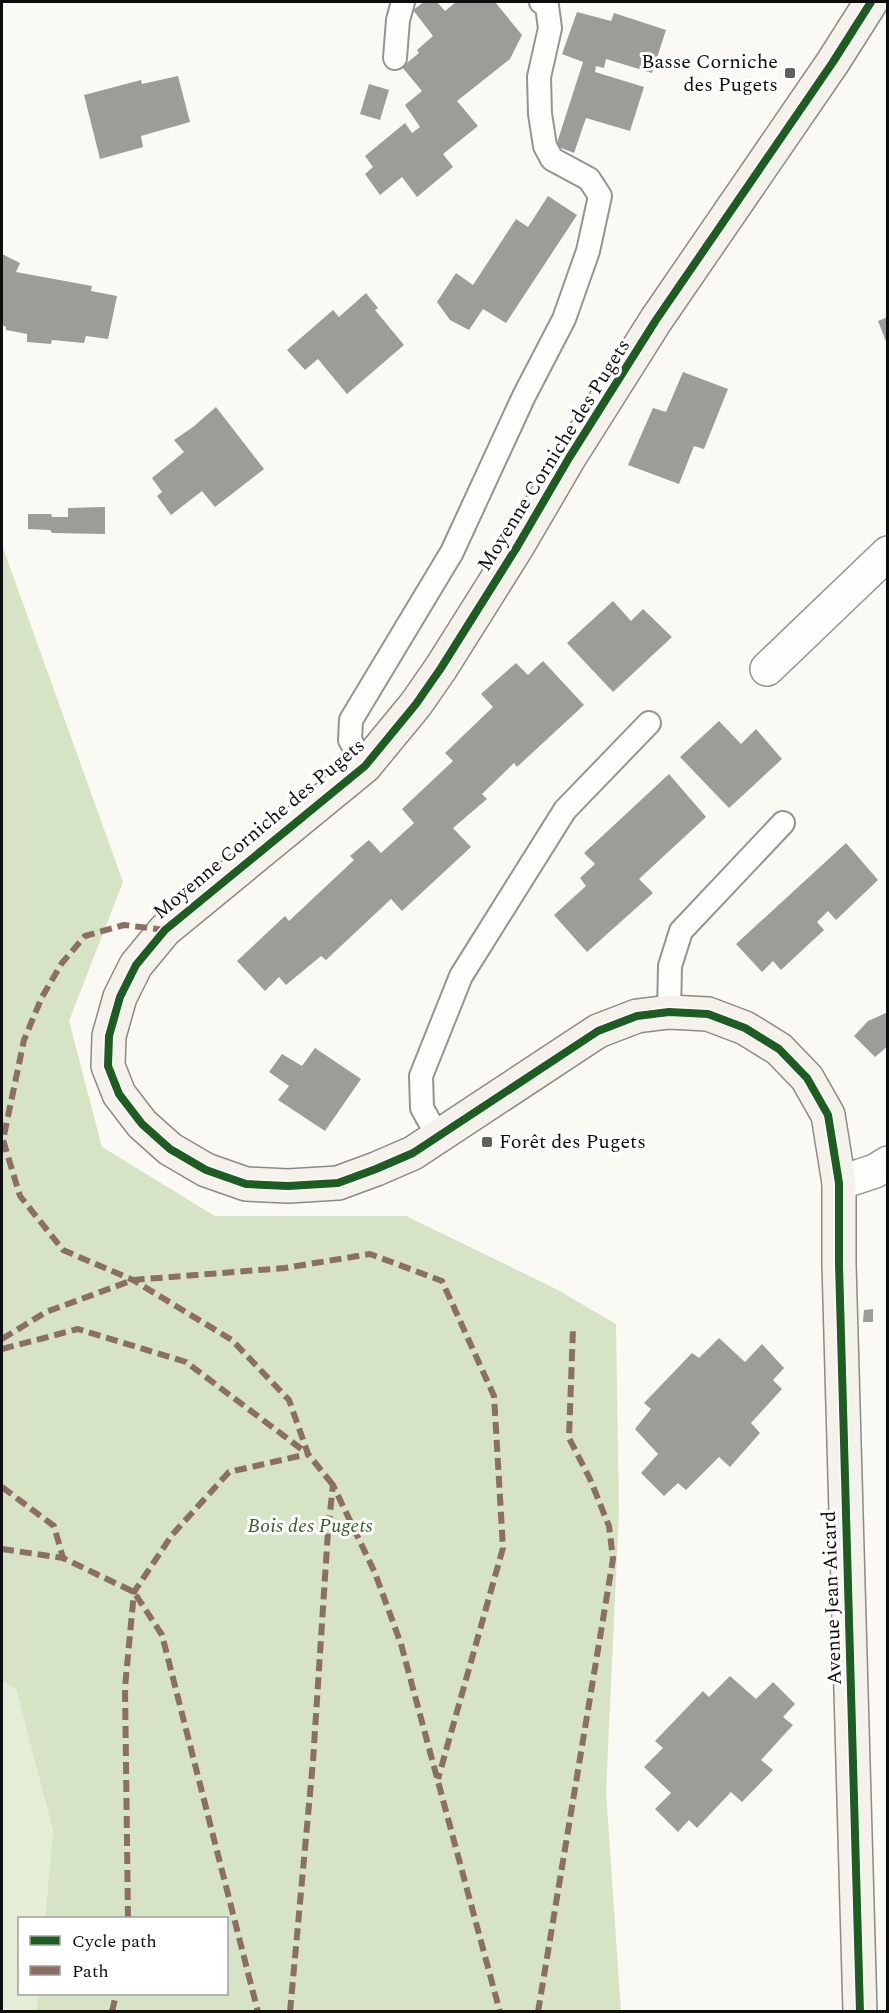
<svg xmlns="http://www.w3.org/2000/svg" width="889" height="2013" viewBox="0 0 889 2013" font-family="Spectral,serif">
<rect width="100%" height="100%" fill="#faf9f3"/>
<path fill="#e5edd6" d="M2,1681l14,8 37,142 -8,87h-25v76h19l-3,17h-34z"/>
<path fill="#d6e4c5" d="M2,545l121,337 -54,139 33,126 113,69h191l150,73 60,35 3,188 -13,280 15,219h-585l3,-17h187v-76h-181l8,-87 -37,-142 -14,-8z"/>
<g fill="#9e9c98">
<path d="M424,2h13l8,9 11,-9h39l27,33 -12,24 -53,42 21,25 -35,28 10,13 -36,30 -15,-20 -22,18 -15,-21 8,-7 -8,-11 40,-33 7,10 8,-6 -15,-22 17,-14 -20,-24 17,-14 -2,-3 16,-14 -20,-26z"/>
<path d="M577,12l34,9 3,-8 52,17 -14,43 -46,-14 -2,9 -8,-2 -1,6 49,15 -14,44 -44,-13 -12,35 -18,-7 27,-84 -21,-8z"/>
<path d="M178,76l12,46 -49,14 2,11 -43,12 -16,-64 57,-15 1,4z"/>
<path d="M369,84l20,6 -9,30 -20,-6z"/>
<path d="M548,196l29,19 -71,108 -23,-14 -14,21 -19,-10 -13,-18 19,-29 17,12 43,-66 12,8z"/>
<path d="M2,254l18,9 -4,9 76,14 -1,5 26,5 -9,43 -22,-3 -2,7 -32,-3 -1,4 -24,-2v-8l-21,-4v-3l-4,-2z"/>
<path d="M366,293l12,15 -3,2 29,35 -57,49 -29,-35 -13,11 -18,-20 46,-40 6,7z"/>
<path d="M888,317v27h-1l-9,-23z"/>
<path d="M683,372l45,17 -24,60 -10,-3 -15,38 -51,-19 25,-57 13,4z"/>
<path d="M216,407l48,62 -49,38 -13,-16 -31,24 -14,-19 5,-4 -10,-14 32,-26 -10,-12 19,-13z"/>
<path d="M105,507v27l-53,-1 -2,-3 -22,-1v-15h23l1,3h16v-9z"/>
<path d="M613,601l18,20 12,-12 29,28 -59,55 -46,-49z"/>
<path d="M543,661l41,44 -67,62 -3,-4 -32,31 5,5 -34,29 18,19 -69,64 -11,-12 -65,61 -5,-4 -35,29 -7,-8 -14,14 -28,-30 48,-45 4,5 65,-61 -4,-4 19,-16 12,13 33,-30 -12,-14 51,-48 -8,-8 48,-46 -12,-13 35,-31 12,12z"/>
<path d="M719,721l22,23 15,-15 26,30 -53,49 -49,-51z"/>
<path d="M669,774l37,43 -67,62 14,14 -66,59 -33,-37 32,-29 -6,-8 15,-14 -11,-11z"/>
<path d="M846,843l32,37 -42,40 -8,-9 -11,11 7,8 -43,40 -8,-9 -11,11 -26,-28z"/>
<path d="M888,1012v34l-13,11 -21,-21 14,-15z"/>
<path d="M315,1048l46,31 -36,52 -47,-31 11,-14 -20,-14 13,-18 20,12z"/>
<path d="M873,1309v13h-10l1,-12z"/>
<path d="M719,1338l26,24 17,-18 22,24 -11,12 9,9 -31,34 9,10 -30,34 -11,-10 -33,33 -8,-7 -14,13 -23,-23 17,-19 -23,-25 16,-20 -7,-6 48,-50 7,5z"/>
<path d="M730,1676l26,23 17,-17 22,22 -12,13 10,8 -32,35 12,10 -31,32 -11,-10 -34,36 -8,-8 -11,12 -23,-23 16,-16 -27,-26 19,-19 -8,-7 48,-50 6,6z"/>
</g>
<g fill="none" stroke-linecap="round" stroke-linejoin="round">
<g stroke="#949491" stroke-width="26">
<g id="lane">
<path d="M395,58l3,-38 5,-18"/>
<path d="M365,766l-15,-26 1,-20 101,-168 72,-156 40,-77 24,-68 12,-55 -11,-17 -37,-20 -7,-13 -5,-32 -1,-37 11,-49 -3,-22 -6,-4"/>
<path d="M669,1012l1,-46 11,-35 102,-108"/>
<path d="M438,1137l-16,-29 -1,-32 40,-100 104,-166 84,-87"/>
</g>
</g>
<g stroke="#949491" stroke-width="36">
<g id="street">
<path d="M767,669l121,-116"/>
<path d="M839,1183l36,-12 13,-8"/>
</g>
</g>
<g stroke="#8b8a88" stroke-width="36">
<path id="secondary" d="M860,2012l-21,-748v-81l-11,-68 -21,-37 -28,-29 -34,-21 -37,-14 -39,-2 -32,4 -39,15 -185,122 -37,16 -38,14 -50,3 -42,-2 -40,-14 -36,-21 -28,-25 -23,-30 -11,-28 1,-30 11,-39 16,-32 29,-35 200,-164 51,-62 25,-36 76,-121 52,-89 87,-138 177,-258 38,-60"/>
</g>
<use href="#lane" stroke="#fefefd" stroke-width="22"/>
<use href="#street" stroke="#fefefd" stroke-width="33"/>
<use href="#secondary" stroke="#f4f2ea" stroke-width="33"/>
<g stroke="#8d6e63" stroke-width="6" stroke-dasharray="12 6" stroke-linecap="butt">
<path d="M165,930l-41,-5 -39,11 -23,27 -20,34 -18,43 -21,100 17,56 43,54 70,30 99,60 57,60 19,54 25,31"/>
<path d="M2,1339l44,-27 87,-32 152,-12 85,-14 72,27 52,115 9,152 -65,231"/>
<path d="M2,1349l76,-20 108,33 122,92"/>
<path d="M2,1487l52,39 9,32"/>
<path d="M2,1549l61,9 71,34 28,43 96,377"/>
<path d="M128,1918l-3,-231 9,-95 38,-57 57,-63 79,-18"/>
<path d="M112,2012l4,-18"/>
<path d="M290,2012l23,-251 15,-230 5,-46 42,88 26,71 99,368"/>
<path d="M538,2012l75,-453 -4,-33 -19,-47 -21,-41 4,-110"/>
</g>
<g stroke="#fff" stroke-width="11">
<path id="cycleway" d="M860,2012l-21,-748v-81l-11,-68 -21,-37 -28,-29 -34,-21 -37,-14 -39,-2 -32,4 -39,15 -185,122 -37,16 -38,14 -50,3 -42,-2 -40,-14 -36,-21 -28,-25 -23,-30 -11,-28 1,-30 11,-39 16,-32 29,-35 200,-164 51,-62 25,-36 76,-121 52,-89 87,-138 177,-258 38,-60"/>
</g>
<use href="#cycleway" stroke="#1b5e20" stroke-width="8"/>
</g>
<g fill="#61605e" stroke="#fff" stroke-width="2">
<rect x="784" y="67" width="12" height="12" rx="3"/>
<rect x="481" y="1136" width="12" height="12" rx="3"/>
</g>
<g text-anchor="middle" dominant-baseline="central" stroke-width="6" stroke-linejoin="round" paint-order="stroke">
<g font-size="20" fill="#0e0e0e" stroke="#fff" text-anchor="end">
<text x="778" y="62">Basse Corniche<tspan x="778" dy="23">des Pugets</tspan></text>
<text x="499" y="1142" text-anchor="start">Forêt des Pugets</text>
</g>
<g font-size="20" fill="#0e0e0e" stroke="#fff">
<text transform="translate(554 455) rotate(-58)">Moyenne Corniche des Pugets</text>
<text transform="translate(259 829) rotate(-40)">Moyenne Corniche des Pugets</text>
<text transform="translate(832 1598) rotate(-92)">Avenue Jean Aicard</text>
</g>
<g font-size="20" font-style="italic" fill="#335e26" stroke="#fff">
<text x="310" y="1526">Bois des Pugets</text>
</g>
</g>
<rect width="889" height="2013" fill="none" stroke="#0e0e0e" stroke-width="6"/>
<rect x="18" y="1917" width="210" height="78" fill="#ffffff" stroke="#9f9f9f" stroke-width="1.5"/>
<rect x="30" y="1936" width="30" height="9" fill="#1b5e20" stroke="#9f9f9f" stroke-width="1.5"/>
<text x="72" y="1947" font-size="18" fill="#0e0e0e">Cycle path</text>
<rect x="30" y="1966" width="30" height="9" fill="#8d6e63" stroke="#9f9f9f" stroke-width="1.5"/>
<text x="72" y="1977" font-size="18" fill="#0e0e0e">Path</text>
</svg>
